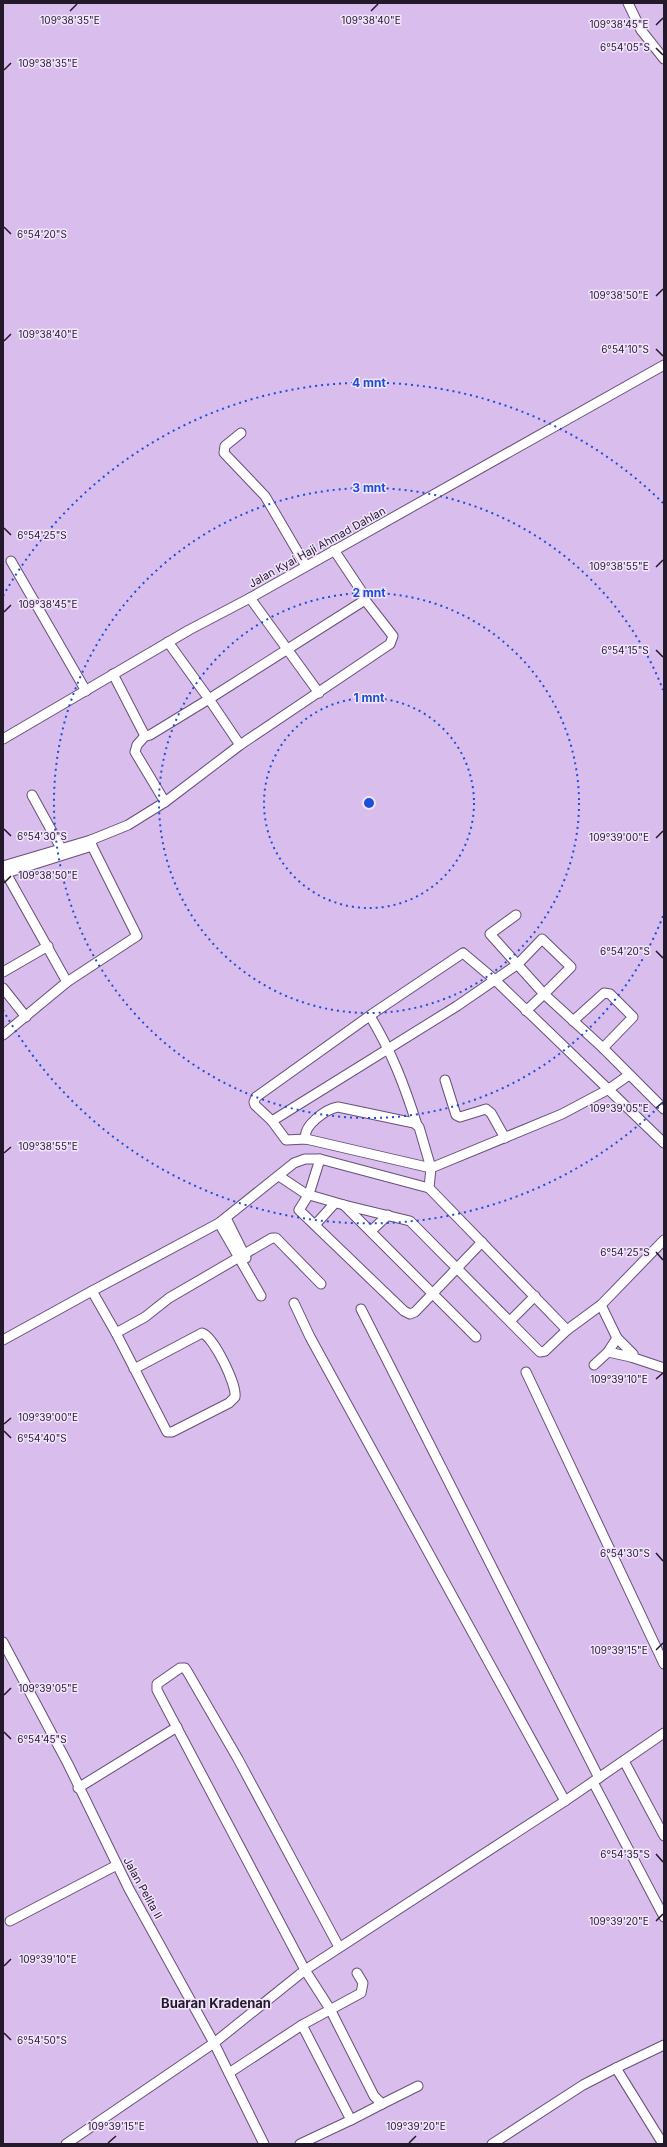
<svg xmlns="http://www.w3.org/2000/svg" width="667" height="2147" viewBox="0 0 667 2147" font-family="Inter,sans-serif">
<rect width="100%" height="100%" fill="#d9beed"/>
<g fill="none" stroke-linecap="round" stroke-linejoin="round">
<g stroke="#684f79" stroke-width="11">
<g id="minor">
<path d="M628,3l13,27 23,29"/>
<path d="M241,433l-16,13 -1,7 41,43 41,70"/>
<path d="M11,561l75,130"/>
<path d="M250,598l69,95"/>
<path d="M113,674l32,62 5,-1 59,-36 -41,-57"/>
<path d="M145,736l-8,9 -2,7 30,50"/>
<path d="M3,739l186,-109 61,-32 414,-233"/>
<path d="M240,745l-31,-46 156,-99"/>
<path d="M32,795l29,53"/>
<path d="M3,866l88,-26 37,-15 37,-23 75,-57 150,-101 3,-8 -28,-36 -1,-5 -30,-45"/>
<path d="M3,868l64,114"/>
<path d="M3,874l89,-28"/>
<path d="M516,915l-26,19 54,60 -18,17"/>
<path d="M3,972l45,-26"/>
<path d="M3,988l23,29"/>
<path d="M370,1016c22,37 34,68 47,109"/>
<path d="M573,1021l31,-28 6,1 23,23 -30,31"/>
<path d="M3,1035l64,-53 70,-46 -45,-90 -1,-6"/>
<path d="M629,1075l-20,14 -47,25 -131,54 -125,-29 -20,1 -14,-19 185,-115 61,-42 24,-25 29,28 -27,27 59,54 61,61"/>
<path d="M445,1080l11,35 4,2 26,-8 5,4 14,25"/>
<path d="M272,1121l-17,-16 -1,-3 2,-5 119,-85 88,-59 32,27 169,163"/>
<path d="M306,1139c-4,-13 20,-30 32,-32l76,16 5,4 12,41 -2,20 138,142 34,-25 63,-65"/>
<path d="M320,1159l-11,35 -10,16 105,101 6,3 5,-2 67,-70"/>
<path d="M279,1176l27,18 38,11 66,16 130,131 5,-1 22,-21"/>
<path d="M344,1205l132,132"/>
<path d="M226,1218l20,40"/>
<path d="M315,1225l20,-22"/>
<path d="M371,1231l17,-16"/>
<path d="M92,1291l127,-68"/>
<path d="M261,1296l-42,-73 75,-60 11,-4h15l109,29"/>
<path d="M294,1303l16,34 255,464"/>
<path d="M601,1305l16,33 16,16 -2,3 -23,-5"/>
<path d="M361,1309l238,469"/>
<path d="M510,1321l25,-25"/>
<path d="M116,1333l51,99h5l57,-29 6,-6c2,-12 -21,-60 -33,-64l-68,36"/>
<path d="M3,1340l89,-49 24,42 29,-16 24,-19 103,-60h4l45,46"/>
<path d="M631,1357l33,11"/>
<path d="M594,1365l14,-13 9,-14"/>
<path d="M526,1372l138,292"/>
<path d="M3,1642l65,122 61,125 85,154 50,101"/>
<path d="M624,1761l40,75"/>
<path d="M593,1782l71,135"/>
<path d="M78,1788l99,-61"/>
<path d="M10,1921l107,-56"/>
<path d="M339,1947l-101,-188 -51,-88 -2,-3h-5l-23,16v6l148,280 25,39 44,87 8,8 36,-18"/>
<path d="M302,2025l59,-32 2,-10 -6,-10"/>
<path d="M616,2068l48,-23"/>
<path d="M229,2073l73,-48 49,95 -51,24"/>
<path d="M351,2120l31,-16"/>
<path d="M66,2144l148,-101 91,-73 260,-169 99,-68"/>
<path d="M492,2144l91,-59 33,-17 47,76"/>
</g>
</g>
<use href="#minor" stroke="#fff" stroke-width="9"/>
</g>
<path fill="none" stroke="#23192a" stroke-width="1.5" d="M70,11l7,-7M371,11l7,-7M656,25l7,-7M656,48l7,7M4,70l7,-7M4,227l7,7M656,296l7,-7M4,341l7,-7M656,349l7,7M4,528l7,7M656,567l7,-7M4,612l7,-7M656,650l7,7M4,829l7,7M656,838l7,-7M4,883l7,-7M656,951l7,7M656,1108l7,-6M4,1153l7,-6M656,1252l7,8M656,1379l7,-6M4,1424l7,-6M4,1431l7,7M656,1553l7,8M656,1650l7,-7M4,1695l7,-7M4,1732l7,7M656,1854l7,8M656,1921l7,-7M4,1966l7,-7M4,2033l7,7M108,2143l8,-7M409,2143l7,-7"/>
<g fill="none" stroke="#1d4ed8" stroke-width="2" stroke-dasharray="2 4">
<circle cx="369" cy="803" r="105"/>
<circle cx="369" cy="803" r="210"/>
<path d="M663 916A315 315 0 1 1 663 690"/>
<path d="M663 1103A420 420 0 0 1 3 1010M3 596A420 420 0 0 1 663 503"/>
</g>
<g text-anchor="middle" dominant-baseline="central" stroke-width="3" stroke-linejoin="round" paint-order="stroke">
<g font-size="11" fill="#23192a" stroke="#f2e4fd">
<text transform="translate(317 547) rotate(-29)">Jalan Kyai Haji Ahmad Dahlan</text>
<text transform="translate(143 1888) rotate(61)">Jalan Pelita II</text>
</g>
<g font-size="13" font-weight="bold" fill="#23192a" stroke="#f2e4fd">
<text x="216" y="2003">Buaran Kradenan</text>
</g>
</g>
<g font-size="10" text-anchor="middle" fill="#23192a" stroke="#f2e4fd" stroke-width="3" stroke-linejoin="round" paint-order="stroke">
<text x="371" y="24">109°38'40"E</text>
<text x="70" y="24">109°38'35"E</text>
<text x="619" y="28">109°38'45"E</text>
<text x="625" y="51">6°54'05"S</text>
<text x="48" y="67">109°38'35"E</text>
<text x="42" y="238">6°54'20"S</text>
<text x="619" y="299">109°38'50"E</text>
<text x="48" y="338">109°38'40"E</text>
<text x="625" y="353">6°54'10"S</text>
<text x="42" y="539">6°54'25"S</text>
<text x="619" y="570">109°38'55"E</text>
<text x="48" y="608">109°38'45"E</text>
<text x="625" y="654">6°54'15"S</text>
<text x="42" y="840">6°54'30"S</text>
<text x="619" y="841">109°39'00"E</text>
<text x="48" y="879">109°38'50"E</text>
<text x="625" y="955">6°54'20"S</text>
<text x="619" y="1112">109°39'05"E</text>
<text x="48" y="1150">109°38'55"E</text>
<text x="625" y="1256">6°54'25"S</text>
<text x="619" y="1383">109°39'10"E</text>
<text x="48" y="1421">109°39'00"E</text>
<text x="42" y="1442">6°54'40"S</text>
<text x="625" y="1557">6°54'30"S</text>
<text x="619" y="1654">109°39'15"E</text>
<text x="48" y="1692">109°39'05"E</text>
<text x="42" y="1743">6°54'45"S</text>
<text x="625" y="1858">6°54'35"S</text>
<text x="619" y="1925">109°39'20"E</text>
<text x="48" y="1963">109°39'10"E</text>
<text x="42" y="2044">6°54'50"S</text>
<text x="116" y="2130">109°39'15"E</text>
<text x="416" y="2130">109°39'20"E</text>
</g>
<circle cx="369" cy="803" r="6" fill="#1d4ed8" stroke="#f2e4fd" stroke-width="2"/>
<g font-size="12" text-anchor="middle" font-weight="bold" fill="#1d4ed8" stroke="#f2e4fd" stroke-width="3" stroke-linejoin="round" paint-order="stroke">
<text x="369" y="387">4 mnt</text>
<text x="369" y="492">3 mnt</text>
<text x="369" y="597">2 mnt</text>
<text x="369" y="702">1 mnt</text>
</g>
<rect width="667" height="2147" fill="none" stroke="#23192a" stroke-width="8"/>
</svg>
